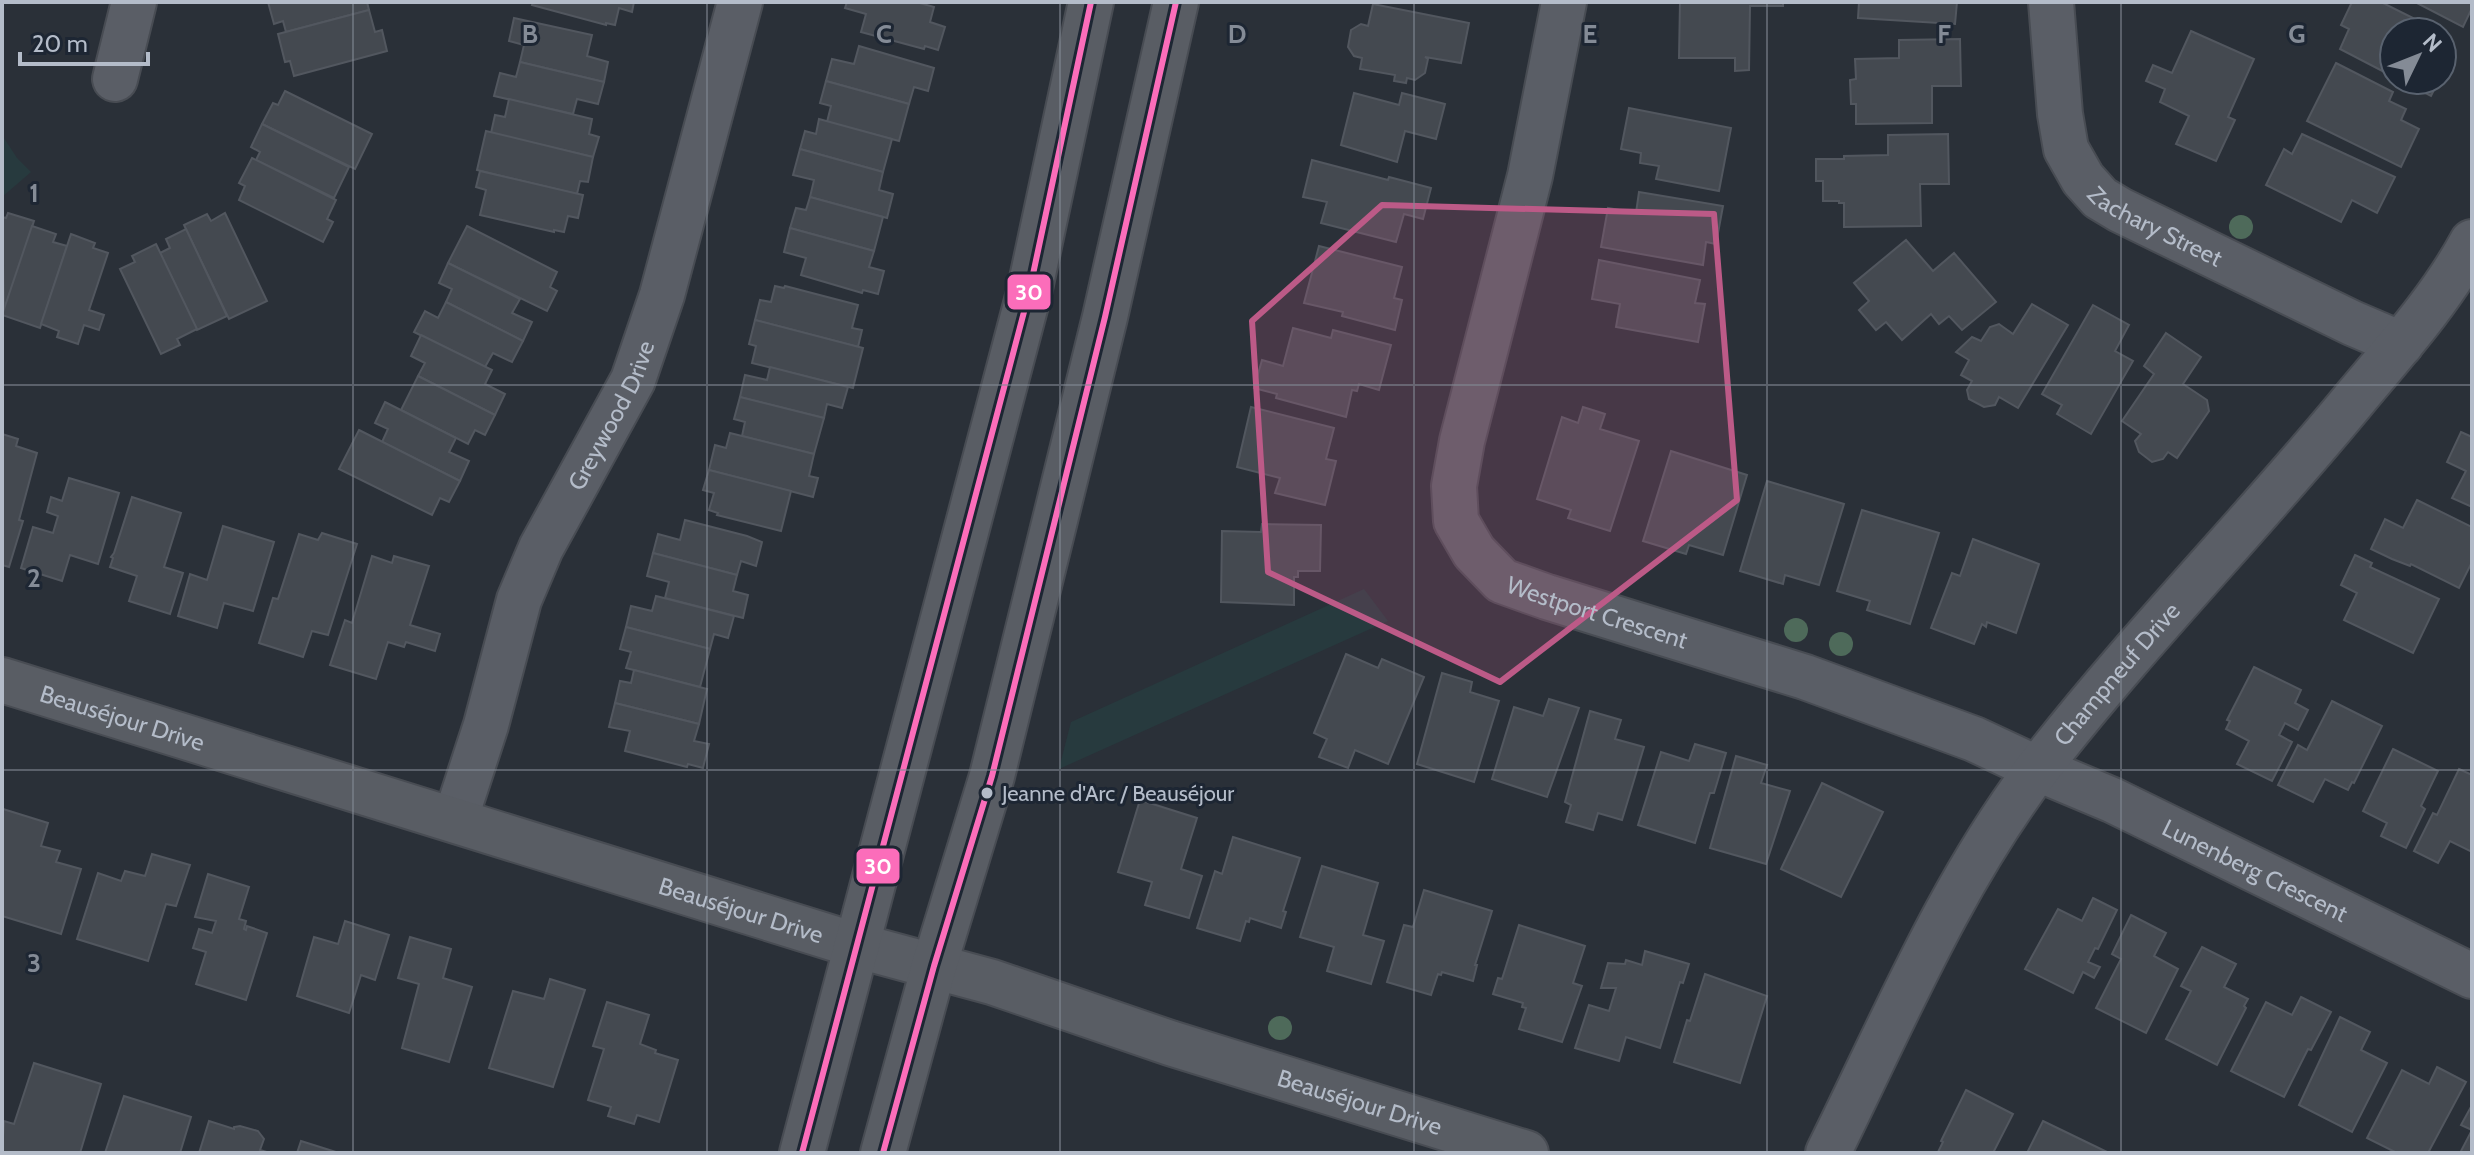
<svg xmlns="http://www.w3.org/2000/svg" width="2474" height="1155" viewBox="0 0 2474 1155" font-family="Cabin,sans-serif">
<rect width="100%" height="100%" fill="#2a3038"/>
<g fill="#273a3e">
<path d="M2,135l15,23 14,14 -29,25z"/>
<path d="M1364,589l24,32 -329,148 12,-47z"/>
</g>
<g fill="#444950" stroke="#52575f" stroke-width="2">
<path d="M268,2h99l2,8 -83,22 -3,-11 -9,3z"/>
<path d="M533,2h101l-2,10 -13,-4 -4,17 -9,-2v2l-74,-20z"/>
<path d="M847,2h69l18,5 -4,15 15,5 -7,23 -13,-4 -1,3 -63,-17 5,-18 -21,-6z"/>
<path d="M1680,2h103v4h-33l-1,64 -14,1v-13h-56z"/>
<path d="M1859,2h98l-2,22 -97,-6z"/>
<path d="M2352,2h29l52,26 -2,4h-37v45l-54,-28 9,-20 -8,-4z"/>
<path d="M2415,2h57v6l-9,19z"/>
<path d="M1373,4l96,19 -8,40 -36,-6 3,2 -3,14 -10,7 -8,-2 -1,5 -12,-2 1,-6 -35,-6 2,-11 -8,-2 -6,-9 3,-17 10,-6 7,2z"/>
<path d="M369,10l6,22 7,-2 5,21 -93,25 -4,-15 -5,1 -7,-28z"/>
<path d="M514,18l78,17 -5,21 21,6 -4,20 -84,-20 4,-17 -15,-4z"/>
<path d="M2191,31l63,28 -26,58 7,3 -19,41 -40,-17 13,-28 -29,-14 5,-13 -19,-8 7,-16 19,8z"/>
<path d="M1960,39l1,47h-29v37l-76,1v-20h-5l-1,-24 6,-1 -1,-20 44,-1v-18z"/>
<path d="M859,46l75,22 -6,23 -14,-4 -5,17 -83,-23 6,-22 22,5z"/>
<path d="M2442,56l7,3 -7,15z"/>
<path d="M520,62l84,20 -6,22 -21,-5 -4,15 -79,-18 6,-23 16,4z"/>
<path d="M2336,63l57,29 -4,9 17,8 -5,11 18,9 -18,38 -94,-46z"/>
<path d="M2400,80h39l-8,16z"/>
<path d="M826,81l83,23 -10,37 -72,-19 4,-16 -11,-3z"/>
<path d="M285,91l87,43 -17,35 -93,-45 11,-21 5,2z"/>
<path d="M1354,93l45,12 3,-12 43,11 -9,35 -31,-8 -8,31 -56,-17z"/>
<path d="M509,99l83,20 -3,15 10,3 -6,20 -102,-24 4,-18 10,2z"/>
<path d="M1629,108l102,20 -12,63 -63,-12 3,-13 -19,-3 1,-10 -20,-4z"/>
<path d="M819,119l73,20 -9,33 -83,-23 5,-18 11,3z"/>
<path d="M262,124l87,43 -15,31 -78,-38 4,-8 -9,-5z"/>
<path d="M486,131l107,26 -5,25 -8,-1 -3,13 -100,-24z"/>
<path d="M1948,134l1,50h-29l1,42 -77,1v-24h-5v-2h-16v-20h-7v-22h28v-3l44,-1v-20z"/>
<path d="M2302,134l93,43 -18,36 -25,-13 -11,22 -75,-37 18,-36 8,5z"/>
<path d="M800,149l83,23 -4,18 14,4 -6,24 -77,-21 4,-17 -21,-5z"/>
<path d="M252,158l84,42 -9,19 6,3 -10,20 -84,-42 6,-14 -6,-3z"/>
<path d="M1312,160l76,20 1,-3 42,11 -8,31 -19,-5 -8,28 -75,-19 6,-21 -24,-5z"/>
<path d="M480,171l103,24 -5,23 -10,-2 -4,16 -10,-2v2l-74,-17 6,-25 -10,-3z"/>
<path d="M1639,192l84,14 -7,38 -10,-2 -3,23 -102,-18 7,-39 28,5z"/>
<path d="M810,197l73,20 -9,34 -84,-23 6,-20 10,2z"/>
<path d="M8,213l26,8 -30,91 -2,-95 4,1z"/>
<path d="M225,213l42,88 -38,18 -45,-94 23,-11 4,7z"/>
<path d="M32,226l24,8 -3,8 14,4 -27,82 -38,-13z"/>
<path d="M467,226l90,46 -7,15 7,4 -10,20 -99,-48z"/>
<path d="M790,228l84,23 -5,16 15,4 -6,23 -15,-4 -1,3 -61,-18 5,-17 -22,-6z"/>
<path d="M186,229l41,87 -30,14 -37,-77 10,-5 -4,-9z"/>
<path d="M71,234l24,9 -2,5 15,5 -19,57 15,5 -5,15 -15,-5 -6,19 -21,-7 2,-6 -18,-7z"/>
<path d="M1906,240l27,31 21,-18 42,49 -34,28 -13,-14 -10,8 -8,-10 -29,26 -16,-18 -10,8 -17,-20 10,-9 -15,-18z"/>
<path d="M156,244l41,85 -20,10 3,6 -19,9 -41,-85 15,-7 -3,-6z"/>
<path d="M1319,246l83,21 -8,31 8,2 -7,30 -53,-14 1,-4 -39,-9z"/>
<path d="M1599,260l101,20 -5,23 10,1 -7,38 -82,-15 4,-23 -28,-5z"/>
<path d="M448,263l72,36 -8,14 20,9 -9,19 -77,-39 6,-13 -13,-6z"/>
<path d="M775,286l9,2 1,-2 73,19 -6,23 10,2 -4,17 -103,-27 5,-20 11,2z"/>
<path d="M446,302l77,39 -11,21 -19,-9 -8,14 -71,-35 11,-21 13,7z"/>
<path d="M2032,304l36,21 -50,83 -19,-11 -4,8 -11,2 -15,-8 -2,-9 5,-9 -11,-6 8,-15 -13,-8 16,-15 9,4 9,-14 9,-3 14,10z"/>
<path d="M2093,305l36,20 -14,26 18,10 -42,73 -34,-20 5,-9 -20,-11z"/>
<path d="M755,320l108,28 -10,40 -101,-25 4,-17 -7,-2z"/>
<path d="M1293,328l38,10 2,-8 58,15 -12,45 -20,-6 -2,7 -5,-1 -6,27 -70,-19 1,-4 -23,-6 8,-28 21,6z"/>
<path d="M2166,333l35,24 -18,27 24,16 2,11 -32,47 -9,-6 -5,7 -11,3 -13,-10 -4,-11 6,-7 -19,-13 32,-47 -10,-8z"/>
<path d="M421,335l71,35 -7,14 20,10 -10,21 -77,-39 7,-13 -14,-7z"/>
<path d="M770,367l78,20 -6,21 -15,-4 -3,14 -84,-21 5,-22 22,5z"/>
<path d="M418,376l77,39 -10,20 -10,-5 -7,14 -67,-34z"/>
<path d="M740,397l84,21 -10,36 -72,-18 3,-14 -11,-3z"/>
<path d="M385,402l71,36 -7,14 20,9 -9,20 -78,-39 6,-13 -13,-6z"/>
<path d="M1251,407l83,21 -8,31 10,2 -11,44 -50,-12 5,-15 -43,-11z"/>
<path d="M1583,407l22,7 -5,15 39,12 -29,90 -42,-13 3,-8 -34,-11 25,-82 16,6z"/>
<path d="M359,430l101,51 -11,21 -9,-4 -8,17 -93,-46z"/>
<path d="M2461,432l11,5v70l-20,-9 14,-27 -19,-9z"/>
<path d="M730,433l84,21 -5,22 9,2 -5,19 -104,-27 6,-25 11,3z"/>
<path d="M2,434l16,5 -2,7 21,7 -18,67 4,1 -14,46 -7,-2z"/>
<path d="M1671,451l76,24 -24,80 -34,-10 -3,9 -43,-13z"/>
<path d="M709,470l82,21 -10,40 -64,-16 1,-2 -9,-3 5,-17 -11,-3z"/>
<path d="M69,478l50,15 -21,71 -28,-9 -8,26 -41,-13 12,-41 20,6 5,-17 -11,-4 4,-15 11,4z"/>
<path d="M1767,481l77,23 -25,81 -34,-10 -2,9 -43,-13z"/>
<path d="M132,497l49,16 -17,54 19,6 -13,41 -41,-13 8,-25 -27,-9 3,-9 -2,-1 3,-4z"/>
<path d="M2417,500l55,27v35l-13,26 -48,-24 -1,2 -18,-7 -21,-10 14,-30 18,9z"/>
<path d="M1862,510l77,23 -29,91 -43,-14 3,-9 -33,-10z"/>
<path d="M685,520l62,16 15,6 -6,24 -15,-5 -4,14 -84,-22 5,-19 22,6z"/>
<path d="M1262,524l59,1 -1,46h-22v6h-4v28l-73,-3 1,-71 39,1z"/>
<path d="M223,526l51,16 -21,69 -29,-8 -7,25 -39,-12 12,-42 17,6z"/>
<path d="M322,533l35,11 -29,91 -16,-4 -9,26 -44,-14 14,-45 5,1 21,-65 19,6z"/>
<path d="M1973,539l66,25 -23,69 -29,-11 -1,5 -4,-3 -8,20 -43,-16 21,-55 8,3z"/>
<path d="M653,553l84,22 -4,16 15,4 -5,23 -78,-20 4,-16 -22,-6z"/>
<path d="M2355,555l17,8 -2,4 69,32 -26,54 -69,-33 13,-27 -16,-8z"/>
<path d="M372,556l20,7 2,-7 35,10 -19,59 30,9 -5,17 -29,-9 -2,5 -16,-5 -12,37 -46,-14 15,-45 7,3z"/>
<path d="M656,596l78,20 -6,22 -14,-4 -4,15 -84,-22 5,-21 21,5z"/>
<path d="M626,627l84,22 -10,38 -74,-19 5,-16 -11,-3z"/>
<path d="M1346,654l32,14 4,-9 42,18 -36,87 -33,-14 -7,18 -29,-11 8,-18 -13,-6z"/>
<path d="M2254,667l47,23 -6,13 13,7 -10,20 -13,-7 -6,12 13,7 -20,39 -35,-17 12,-23 -23,-12 4,-8 -3,-1z"/>
<path d="M634,670l73,19 -8,35 -84,-21 5,-22 11,2z"/>
<path d="M1442,673l30,9 -2,10 29,9 -25,81 -57,-18z"/>
<path d="M1549,699l30,9 -32,89 -55,-18 22,-72 29,9z"/>
<path d="M2332,701l50,25 -28,57 -2,-1 -4,8 -23,-11 -12,23 -35,-17 20,-40 9,5z"/>
<path d="M615,703l84,21 -5,17 15,3 -6,24 -15,-4 -1,3 -62,-16 5,-20 -21,-4z"/>
<path d="M1590,711l31,9 -6,19 29,8 -22,73 -24,-7 -5,17 -27,-8 5,-17 -6,-3z"/>
<path d="M1695,744l31,9 -12,40h-4l-15,50 -57,-18 23,-73 28,9z"/>
<path d="M2393,749l45,22 -17,35 4,3 -19,39 -25,-12 6,-13 -24,-12z"/>
<path d="M1736,756l31,9 -6,18 29,8 -24,73 -56,-16z"/>
<path d="M2459,769l13,6v77l-22,-11 -12,22 -24,-12 19,-38 4,2z"/>
<path d="M1822,783l61,29 -42,85 -60,-28z"/>
<path d="M1140,800l57,18 -16,51 21,7 -13,42 -44,-13 7,-23 -34,-10z"/>
<path d="M3,809l45,14 -7,23 19,5 -4,11 25,7 -20,65 -59,-18z"/>
<path d="M1233,837l67,21 -17,53 3,1 -5,16 -31,-10 -1,4 -3,-1 -6,20 -43,-13 18,-57 7,3z"/>
<path d="M152,854l38,11 -14,41 -10,-2 -18,57 -71,-22 21,-66 23,8 4,-10 20,5z"/>
<path d="M1322,866l56,17 -15,52 21,6 -13,43 -44,-13 7,-24 -34,-10z"/>
<path d="M208,874l41,13 -10,32 7,2 -2,8 2,1 1,-4 20,7 -21,67 -50,-16 10,-32 -13,-4 6,-19 13,4 4,-12 -21,-4z"/>
<path d="M1424,890l68,21 -17,54h2l-4,16 -31,-9 -1,3 -3,-1 -7,21 -44,-13 17,-57 9,2z"/>
<path d="M2093,898l24,12 -19,39 -3,-1 -7,14 12,5 -6,11 -11,-6 -10,21 -48,-24 33,-60 24,12z"/>
<path d="M2131,915l35,18 -12,23 24,13 -32,64 -50,-25 25,-49 -9,-5z"/>
<path d="M345,921l44,14 -14,45 -14,-5 -12,38 -52,-17 17,-59 24,7z"/>
<path d="M1519,925l66,21 -12,37 9,3 -20,56 -43,-13 7,-21 -4,-1 1,-4 -30,-9 5,-16 4,1z"/>
<path d="M410,937l41,12 -8,29 29,9 -23,75 -47,-14 17,-64 -21,-6z"/>
<path d="M2202,947l34,17 -12,23 24,12 -4,7 2,2 -29,57 -51,-26 25,-48 -10,-5z"/>
<path d="M1645,951l44,13 -6,19 -3,-1 -20,66 -34,-11 -7,24 -44,-13 14,-43 20,6 7,-23h-15l7,-25 17,1 1,-4 16,5z"/>
<path d="M1705,974l62,22 -27,87 -66,-21 13,-42 3,1z"/>
<path d="M550,979l35,11 -32,97 -64,-19 24,-77 31,8z"/>
<path d="M2301,997l30,15 -20,38 -3,-1 -24,48 -53,-26 35,-69 26,13z"/>
<path d="M607,1002l42,13 -9,29 16,6 -1,3 23,7 -19,62 -22,-7 -3,9 -26,-8 3,-9 -23,-7 16,-51 -11,-3z"/>
<path d="M2340,1017l30,15 -9,18 26,13 -35,69 -53,-27z"/>
<path d="M34,1063l67,21 -21,69h-78l2,-32 10,3z"/>
<path d="M2437,1067l29,15 -38,71h-31l-30,-15 35,-68 27,14z"/>
<path d="M1966,1090l47,24 -20,39h-53l-2,-1 5,-10 -2,-1z"/>
<path d="M124,1096l67,21 -11,36h-75z"/>
<path d="M2472,1105v48h-12l12,-23 -11,-5z"/>
<path d="M209,1121l25,8v-2l6,-1 18,5 6,8 -4,11 10,3h-71z"/>
<path d="M2043,1121l64,31 -80,1z"/>
<path d="M301,1141l38,12h-42z"/>
</g>
<g fill="none" stroke-linecap="round" stroke-linejoin="round">
<g stroke="#484c53" stroke-width="48">
<g id="street">
<path id="s1" d="M1564,2l-34,174 -68,265 -8,45 2,35 18,31 28,29 45,16 258,80 169,62 64,30 74,31 360,176"/>
<path id="s2" d="M2051,2l9,112 6,35 17,30 17,19 20,12 232,113 49,21"/>
<path d="M115,79l19,-77"/>
<path id="s3" d="M455,820l31,-95 33,-125 22,-52 92,-168 29,-85 78,-293"/>
<path id="s4" d="M1828,1153c64,-129 123,-271 211,-386 100,-129 215,-245 318,-371 41,-49 85,-98 115,-154"/>
</g>
</g>
<g stroke="#484c53" stroke-width="48">
<g id="secondary">
<path id="s5" d="M2,680l853,265 137,37 178,61 356,110"/>
<path d="M802,1153l227,-860 62,-291"/>
<path d="M883,1153l51,-187 58,-190 113,-459 71,-315"/>
</g>
</g>
<use href="#street" stroke="#5a5e66" stroke-width="44"/>
<use href="#secondary" stroke="#595d64" stroke-width="44"/>
<g stroke="#1d2633" stroke-width="12">
<g id="bus-1">
<path d="M802,1153l227,-860 62,-291"/>
<path d="M883,1153l51,-187 58,-190 113,-459 71,-315"/>
</g>
</g>
<use href="#bus-1" stroke="#fb6dba" stroke-width="6"/>
</g>
<g fill="#4e6a5a">
<circle cx="2241" cy="227" r="12"/>
<circle cx="1796" cy="630" r="12"/>
<circle cx="1841" cy="644" r="12"/>
<circle cx="1280" cy="1028" r="12"/>
</g>
<path fill="#bc5a87" fill-opacity="0.2" stroke="#bc5a87" stroke-width="6" stroke-linejoin="round" d="M1382,205l332,9 23,286 -237,182 -232,-110 -16,-251z"/>
<path fill="none" stroke="#848b96" stroke-width="2" stroke-opacity="0.55" d="M353,2v1151M707,2v1151M1060,2v1151M1414,2v1151M1767,2v1151M2121,2v1151M2,385h2470M2,770h2470"/>
<circle fill="#b4bcc9" stroke="#1d2633" stroke-width="3" cx="987" cy="793" r="7"/>
<g text-anchor="middle" dominant-baseline="central" stroke-width="6" stroke-linejoin="round" paint-order="stroke">
<g font-size="22" fill="#b4bcc9" stroke="#1d2633" text-anchor="start">
<text x="1002" y="793">Jeanne d'Arc / Beauséjour</text>
</g>
<g font-size="24" fill="#b4bcc9" stroke="#1d2633">
<text stroke="none"><textPath href="#s2" startOffset="270">Zachary Street</textPath></text>
<text stroke="none"><textPath href="#s3" startOffset="436">Greywood Drive</textPath></text>
<text stroke="none"><textPath href="#s1" startOffset="708">Westport Crescent</textPath></text>
<text stroke="none"><textPath href="#s4" startOffset="562">Champneuf Drive</textPath></text>
<text stroke="none"><textPath href="#s5" startOffset="126">Beauséjour Drive</textPath></text>
<text stroke="none"><textPath href="#s1" startOffset="1416">Lunenberg Crescent</textPath></text>
<text stroke="none"><textPath href="#s5" startOffset="774">Beauséjour Drive</textPath></text>
<text stroke="none"><textPath href="#s5" startOffset="1422">Beauséjour Drive</textPath></text>
</g>
</g>
<g font-size="26" text-anchor="middle" font-weight="bold" fill="#848b96" stroke="#1d2633" stroke-width="6" stroke-linejoin="round" paint-order="stroke">
<text x="530" y="43">B</text>
<text x="884" y="43">C</text>
<text x="1237" y="43">D</text>
<text x="1590" y="43">E</text>
<text x="1944" y="43">F</text>
<text x="2297" y="43">G</text>
<text x="34" y="202">1</text>
<text x="34" y="587">2</text>
<text x="34" y="972">3</text>
</g>
<g stroke="#1d2633" stroke-width="3">
<rect x="1006" y="273" width="46" height="38" rx="8" fill="#fb6dba"/>
<rect x="855" y="847" width="46" height="38" rx="8" fill="#fb6dba"/>
</g>
<g font-size="22" text-anchor="middle" font-weight="bold" fill="#fff">
<text x="1029" y="300">30</text>
<text x="878" y="874">30</text>
</g>
<rect width="2474" height="1155" fill="none" stroke="#b4bcc9" stroke-width="8"/>
<g transform="translate(2418 56) rotate(47)"><circle r="38" fill="#1d2633" stroke="#59626f" stroke-width="2"/>
<path d="M0-6L14 30L0 20L-14 30Z" fill="#848b96"/>
<text y="-12" font-size="22" font-weight="bold" text-anchor="middle" fill="#b4bcc9">N</text>
</g>
<path d="M20 52v12h128v-12" fill="none" stroke="#b4bcc9" stroke-width="4"/>
<text x="32" y="52" font-size="24" fill="#b4bcc9" stroke="#1d2633" stroke-width="6" paint-order="stroke">20 m</text>
</svg>
